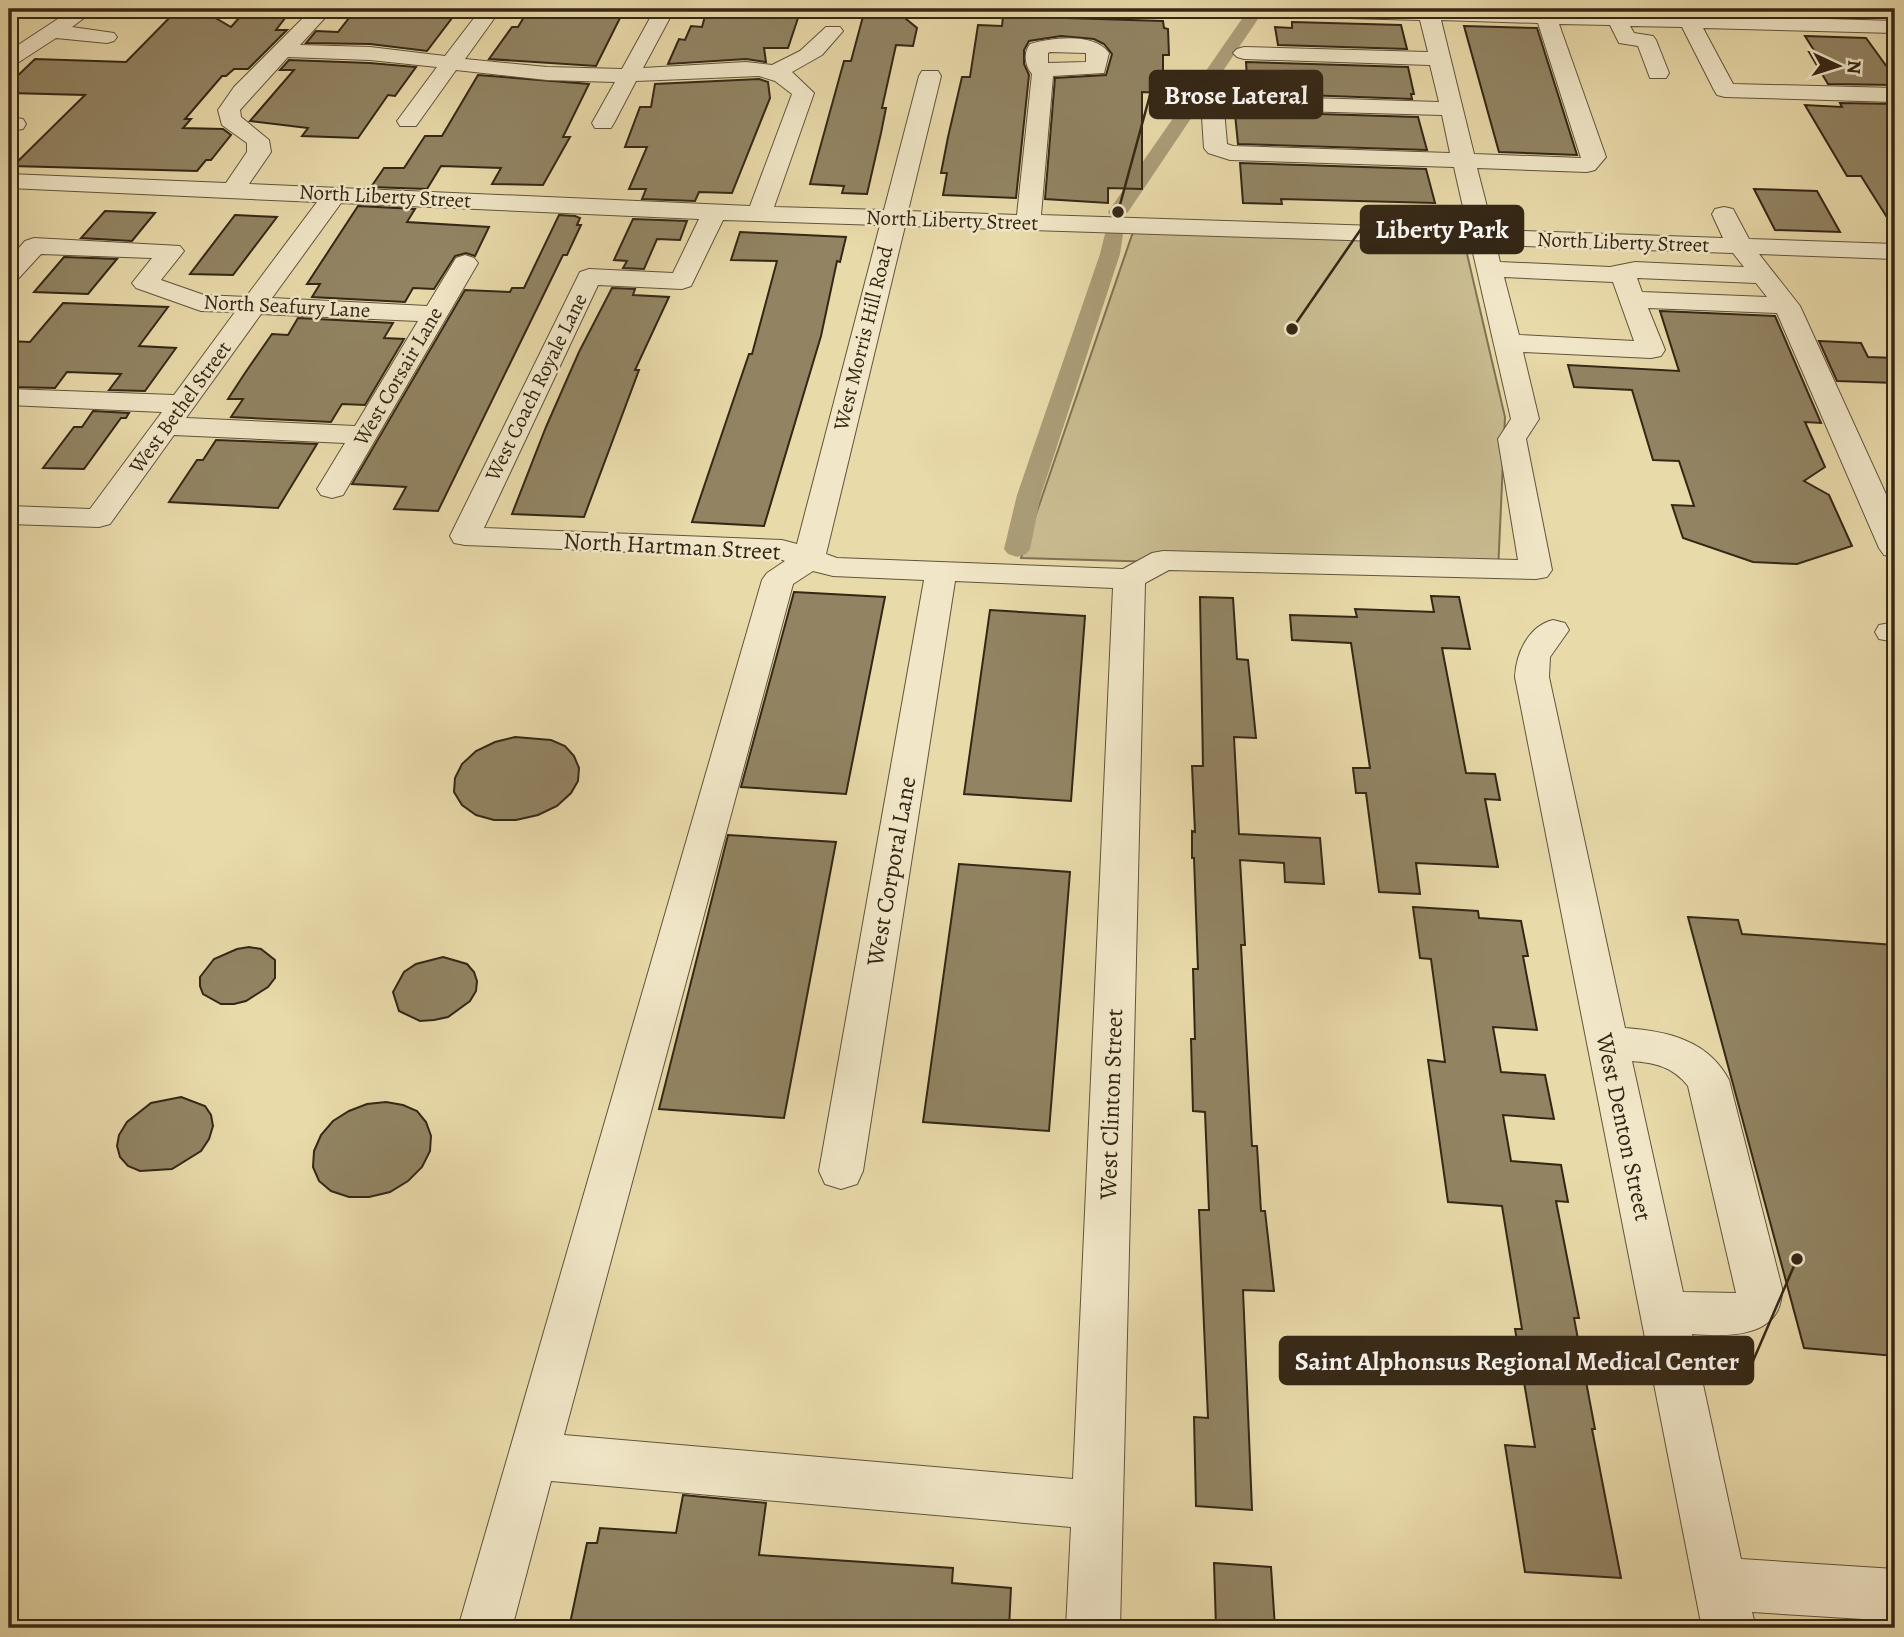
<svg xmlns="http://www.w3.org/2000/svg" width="1904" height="1637" viewBox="0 0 1904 1637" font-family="Alegreya,serif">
<rect width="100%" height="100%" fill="#e9daaa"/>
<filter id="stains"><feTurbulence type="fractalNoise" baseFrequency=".00286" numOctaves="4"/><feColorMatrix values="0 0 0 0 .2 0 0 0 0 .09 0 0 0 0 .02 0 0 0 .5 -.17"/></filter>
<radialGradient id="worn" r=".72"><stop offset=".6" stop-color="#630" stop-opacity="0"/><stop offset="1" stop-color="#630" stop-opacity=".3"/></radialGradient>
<path fill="#cabc91" stroke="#7f7254" stroke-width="2" d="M1133,232l331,9 41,176 -7,155 -477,-14z"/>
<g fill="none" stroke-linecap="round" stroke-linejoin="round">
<g fill="#ab9d78" fill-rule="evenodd">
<path d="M1252,11l8,5 -132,196 -10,6 -7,-2 -3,-4 138,-199z"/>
<path d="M1113,228l7,2 3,4 -3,20 -79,241 -11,54 -4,5 -9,3 -9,-3 -4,-5 13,-54 83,-241 6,-24z"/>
</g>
</g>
<g fill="#928463" stroke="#342716" stroke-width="2">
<path d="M178,9h22l31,18 16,-18h45l-16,21h11l-39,39h-14l-8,7h-4l-37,43h6l-8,9 40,1 8,6 -20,25h-5l-9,11 -184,-5 72,-71 -76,-2v-9l26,-25 91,3z"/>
<path d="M356,9h93l-6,8 9,1 -25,33 -57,-7 -64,-1 10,-12 22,1z"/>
<path d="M541,9h80l-5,9h4l-24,48 -107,-7 23,-32h6l6,-10h11z"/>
<path d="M707,9l93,3 -12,36h-24l2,14 -20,-3 -78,5 11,-25 6,1 6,-14 11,1z"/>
<path d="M865,9h29l23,19 -4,18 -17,-1 -14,63h4l-5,25 -14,61 -25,-1 2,-7 -34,-2 34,-123h7z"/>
<path d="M1003,16l160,5 1,7 4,1 1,26h-6v38l-21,-1v97l-34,-1v15l-63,-4 10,-121 51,-3 6,-21 -8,-10 -10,-5 -33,-3 -32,5 -5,9v14l5,11 -13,123 -73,-3 4,-22h-6l7,-36 14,-60h8l8,-52 24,1z"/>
<path d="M1292,22l109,3 6,24 -129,-4 -3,-18 17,1z"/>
<path d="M1464,26l73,2 40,127 -78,-3z"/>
<path d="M1805,36l61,2 29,40v7l-67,-1 -19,-32h6z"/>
<path d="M289,60l81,3 46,4 -21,29 -7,-1 -30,43 -56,-2 6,-8 -58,-7 44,-51h-14z"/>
<path d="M1246,62l162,5 6,27h-3l1,5 -164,-6z"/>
<path d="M478,75l111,9 -26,53h7l-27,48 -51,-1 9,-16 -60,-2 -14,23 -56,-2 13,-19h20l21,-32h17z"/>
<path d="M759,79l9,3 2,16 -38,95 -33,-1 -4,9 -53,-2 4,-10h-17l18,-42h-22l15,-40h11l4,-23z"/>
<path d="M1840,103l55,1v126l-34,-54h-14l-42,-71 37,2z"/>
<path d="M1249,112l169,5 9,33 -189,-6 -3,-30z"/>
<path d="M1240,163l186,6 9,34 -154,-4 1,5 -39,-1z"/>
<path d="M1754,189l63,2 23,41 -65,-2z"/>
<path d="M358,206l57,3 -8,13 82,5 -14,29 -9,-3 -11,3 -21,33 -21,-1 -8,14 -93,-5 8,-13h-13z"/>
<path d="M105,211l50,2 -23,28 -51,-3z"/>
<path d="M235,215l42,2 -44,58 -43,-1z"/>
<path d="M559,215l16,1 5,2 -3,7h4l-14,30h-4l-125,256 -44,-2 12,-22 -54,-3 113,-194 45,2 2,-4h12z"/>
<path d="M633,219l54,2 -7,19 -23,-1 -13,30 -21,-1 4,-7 -13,-1z"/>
<path d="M740,232l106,5 -6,25 -3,-1 -16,75 -57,190 -72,-4 57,-168h3l25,-93 -46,-1z"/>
<path d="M64,257l53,2 -29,35 -54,-2z"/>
<path d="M612,288l23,1 -2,6 36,2 -34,73h4l-55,147 -72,-3 34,-87 33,-75z"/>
<path d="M63,303l105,4 -29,39 37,2 -31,43 -36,-1 12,-16 -54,-2 -12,16 -46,-1v-46l21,1z"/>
<path d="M1660,311l115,5 46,107 -16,-1 20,45 -21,14 25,14 23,51 -55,18 -44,-2 -70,-24 -11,-33 22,1 -15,-45 -26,-1 -21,-70 -58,-3 -6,-22 111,6z"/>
<path d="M298,318l95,5 -9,15 20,1 -39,66 -23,-1 -11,18 -100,-5 12,-18h-15l17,-26 27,-39 16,1z"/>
<path d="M1819,341l42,2 7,14 27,1v25l-58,-2z"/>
<path d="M93,411l36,2 -3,5h-5l-37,51 -41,-1 31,-41h8z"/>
<path d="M216,440l101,4 -39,64 -109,-6 28,-42h6z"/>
<path d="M794,592l91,5 -39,197 -105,-7z"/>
<path d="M1431,596l28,1 11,52 -28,-1 24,125 29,1 5,26 -15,-1 13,68 -82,-4 4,31 -41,-2 -13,-99h-10l-3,-25h17l-19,-125 -59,-3 -2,-25 67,2 -2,-8 79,3z"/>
<path d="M1200,597l33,1 4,61 11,1 8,78 -22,-1 5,97 81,4 4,46 -39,-2 -1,-19 -44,-3 5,85h-4l11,201h5l4,65h4l9,80 -31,-1 9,220 -56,-4 -2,-89 14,1 -9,-208h10l-4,-98 -12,-1 -2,-72h4l-2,-70h5l-4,-111h-2v-27l3,1 -3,-66h11z"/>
<path d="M990,610l95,6 -14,185 -107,-7z"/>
<path d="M515,737l36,3 14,6 9,10 5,12 -1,13 -7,12 -14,13 -19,9 -22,5h-22l-18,-5 -14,-10 -8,-13 1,-14 7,-14 14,-13 19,-9z"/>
<path d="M728,835l108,7 -52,276 -125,-9z"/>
<path d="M959,864l111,8 -21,259 -126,-9z"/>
<path d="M1413,907l65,4 1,7 42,3 7,35h-5l14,74 -44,-3 8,45 44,3 9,44 -51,-4 8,46 50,4 7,37 -12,-1 23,117h-5l21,111h-3l29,149 -96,-6 -20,-127 30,2 -20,-118h7l-20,-123 -54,-4 -20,-142 17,2 -14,-103 -11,-1z"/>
<path d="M1688,917l50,3 4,14 153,11v411l-91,-8z"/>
<path d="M249,947l12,2 14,11v18l-7,9 -22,14 -12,3h-13l-18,-10 -3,-8v-9l14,-18 23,-10z"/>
<path d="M443,957l24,7 7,8 3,9 -1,10 -6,10 -22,16 -14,3 -14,1 -21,-10 -6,-19 11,-20 12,-8z"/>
<path d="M181,1097l24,9 6,9 2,11 -4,13 -8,12 -29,18 -32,2 -12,-5 -8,-9 -3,-11 2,-11 8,-13 24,-19z"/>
<path d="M386,1102l17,3 14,6 9,11 5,14 -1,15 -8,16 -14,14 -18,11 -21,5h-20l-18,-6 -12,-10 -6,-14 1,-16 7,-16 12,-14 16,-10 18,-7z"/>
<path d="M683,1495l83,8 -7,52 194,13 -1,15 59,5 -2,40h-440l18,-85h10l3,-15 76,5z"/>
<path d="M1214,1563l57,4 4,61h-59z"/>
</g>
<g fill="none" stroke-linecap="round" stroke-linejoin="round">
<g stroke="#61543b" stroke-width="2">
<g id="minor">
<path d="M73,9h23l-24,18 42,6 3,4 -3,4 -7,2 -51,-5 -40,26 -7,2v-15z"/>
<path d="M312,9h21l-33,36 70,2 75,9 36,-47h20l-36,50 82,8 75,2 33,-60h16l2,3 -30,56 103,-6 26,3 28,-14 26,-24h14l3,4 -21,24 -30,17 22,21 -40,114 110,3 35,-134 3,-5h16l3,5 -33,135 109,4 15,-141c-7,-8 -9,-21 -2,-30 22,-6 64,-12 79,9l-5,20 -51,3 -12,139 427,14 -14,-62 -224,-7 -22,-7 -4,-5 -3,-46 3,-5 8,-2 227,7 -9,-37 -186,-6 -7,-2 -4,-4 4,-4 7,-2 184,5 -8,-32 -173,-5 -7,-2 -3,-4h220l219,6 -3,-6h20l3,6 199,6v12l-192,-5 30,56 162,4v14l-170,-5 -8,-2 -3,-5 -32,-63 -52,-1 4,7 19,3 3,4 13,33 -3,5h-16l-12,-32 -19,-3 -9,-18 -51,-1 47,133 -11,13 -8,2 -110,-4 16,62 230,8 -11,-24 3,-5 9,-2 9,2 16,30 146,5v15l-136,-5 41,52 95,208v43l-11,-2 -5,-7 -102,-235 -129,-5 17,42 -4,6 -10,2 -128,-6 16,67 -13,20 26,131 -5,7 -11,2 -367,-9 -24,13 -25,1045h-54l5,-101 -520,-46 -39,147h-54l304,-1048 5,-7 18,-12 -7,-3 -313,-13 -11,-2 -4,-7 130,-264 9,-3 84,4 26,-54 -358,-16 -69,95 155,8 29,-48 9,-3 9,3 4,5 -135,232 -11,3 -11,-3 -4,-6 28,-46 -171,-8 -64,89 -11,3 -90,-3v-18l81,3 72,-97 -153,-7v-16l165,6 61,-83 -34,-1 -65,-23 -4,-5 20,-25 -111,-4 -23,25 -9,3v-23l16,-18 9,-3 146,8 4,5 -23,29 43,15 42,2 71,-95 -308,-14v-14l217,9 21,-31v-9l-25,-18 -4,-15 16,-23zM1441,20l97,3 43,135 -107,-4zM1050,52l36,1v9l-38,1v-10zM288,57l82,3 67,7 -40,54 3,5h16l40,-56 91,10 68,2 -23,41 3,5h16l3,-5 22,-42 123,-5 16,5 17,13 -42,112 -501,-22 22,-32 -2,-12 -28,-23 -1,-7zM1224,109l218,6 8,38 -217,-7 -6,-2zM723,220l157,5 -83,319 -15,-4 -298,-12 114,-243 84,4 9,-3zM905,226l566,18 40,175 -13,20 20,121 -355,-9 -11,2 -29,16 -286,-11 -11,-4zM1496,245l237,8 11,14 -109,-5 -25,5 -110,-5zM1504,277l109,5 21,59 -115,-6zM1637,278l119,5 11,14 -125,-5zM261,314l157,7 -63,105 -169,-8zM813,571l20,5 91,4 -105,591 6,13 16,5 16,-5 6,-13 92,-590 158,7 -40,891 -509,-44 229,-851z"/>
<path d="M9,117l14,2 3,5 -3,5 -14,2z"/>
<path d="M1553,620l12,3 4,7 -19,27 -1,20 76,351c42,3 83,12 104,52l53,208c1,50 -53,49 -90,46l49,225 154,10v52l-143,-9 4,16h-54l-187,-951c1,-23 13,-51 38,-57zM1632,1061c24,2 41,6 56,25l48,207 -53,-1z"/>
<path d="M1895,622v20l-16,-3 -4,-7 4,-7z"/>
</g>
</g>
<g stroke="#342716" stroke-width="3">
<path id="major" d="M1883,9h12v8l-7,-2z"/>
</g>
<use href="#minor" fill="#f1e7c8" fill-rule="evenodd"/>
<use href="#major" fill="#e9daaa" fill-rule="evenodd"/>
</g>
<g text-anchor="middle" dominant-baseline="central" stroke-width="5" stroke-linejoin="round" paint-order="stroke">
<g font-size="21" fill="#342716" stroke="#f1e7c8">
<text transform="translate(385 196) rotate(3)">North Liberty Street</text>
<text transform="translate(952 220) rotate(2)">North Liberty Street</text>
<text transform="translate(1623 242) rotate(2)">North Liberty Street</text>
<text transform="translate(287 306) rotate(3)">North Seafury Lane</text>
<text transform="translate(863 338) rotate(-76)">West Morris Hill Road</text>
<text transform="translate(398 376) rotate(-60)">West Corsair Lane</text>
<text transform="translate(536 387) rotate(-64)">West Coach Royale Lane</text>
<text transform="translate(180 407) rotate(-54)">West Bethel Street</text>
</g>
<g font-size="24" fill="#342716" stroke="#f1e7c8">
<text transform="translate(672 546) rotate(3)">North Hartman Street</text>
<text transform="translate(891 871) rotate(-80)">West Corporal Lane</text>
<text transform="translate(1111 1104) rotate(-88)">West Clinton Street</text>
<text transform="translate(1624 1127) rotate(78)">West Denton Street</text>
</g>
</g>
<path fill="none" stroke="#342716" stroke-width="2.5" d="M1118 212L1150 95M1292 329L1361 229M1797 1259L1753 1361"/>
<g fill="#342716" stroke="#f1e7c8" stroke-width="2.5">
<circle cx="1118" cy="212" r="7"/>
<circle cx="1292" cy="329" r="7"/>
<circle cx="1797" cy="1259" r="7"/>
</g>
<g fill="#342716" stroke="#342716" stroke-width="2.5">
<rect x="1150" y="71" width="172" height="47" rx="7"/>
<rect x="1361" y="206" width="162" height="47" rx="7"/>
<rect x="1280" y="1337" width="473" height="47" rx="7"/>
</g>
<g font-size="26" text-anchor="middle" font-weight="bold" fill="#fff">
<text x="1236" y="104">Brose Lateral</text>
<text x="1442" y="238">Liberty Park</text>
<text x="1517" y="1370">Saint Alphonsus Regional Medical Center</text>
</g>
<rect width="1904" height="1637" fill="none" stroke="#e9daaa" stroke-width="35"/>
<rect x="10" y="10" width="1883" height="1616" fill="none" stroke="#342716" stroke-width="3.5"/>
<rect x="18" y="18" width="1869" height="1602" fill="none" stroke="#342716" stroke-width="2"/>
<g transform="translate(1838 66) rotate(94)" stroke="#f1e7c8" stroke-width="5" paint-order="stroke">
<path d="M0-5L12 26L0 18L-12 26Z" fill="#342716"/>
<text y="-10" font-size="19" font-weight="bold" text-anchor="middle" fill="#342716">N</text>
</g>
<rect width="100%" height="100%" filter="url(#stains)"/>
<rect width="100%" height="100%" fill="url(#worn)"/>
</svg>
